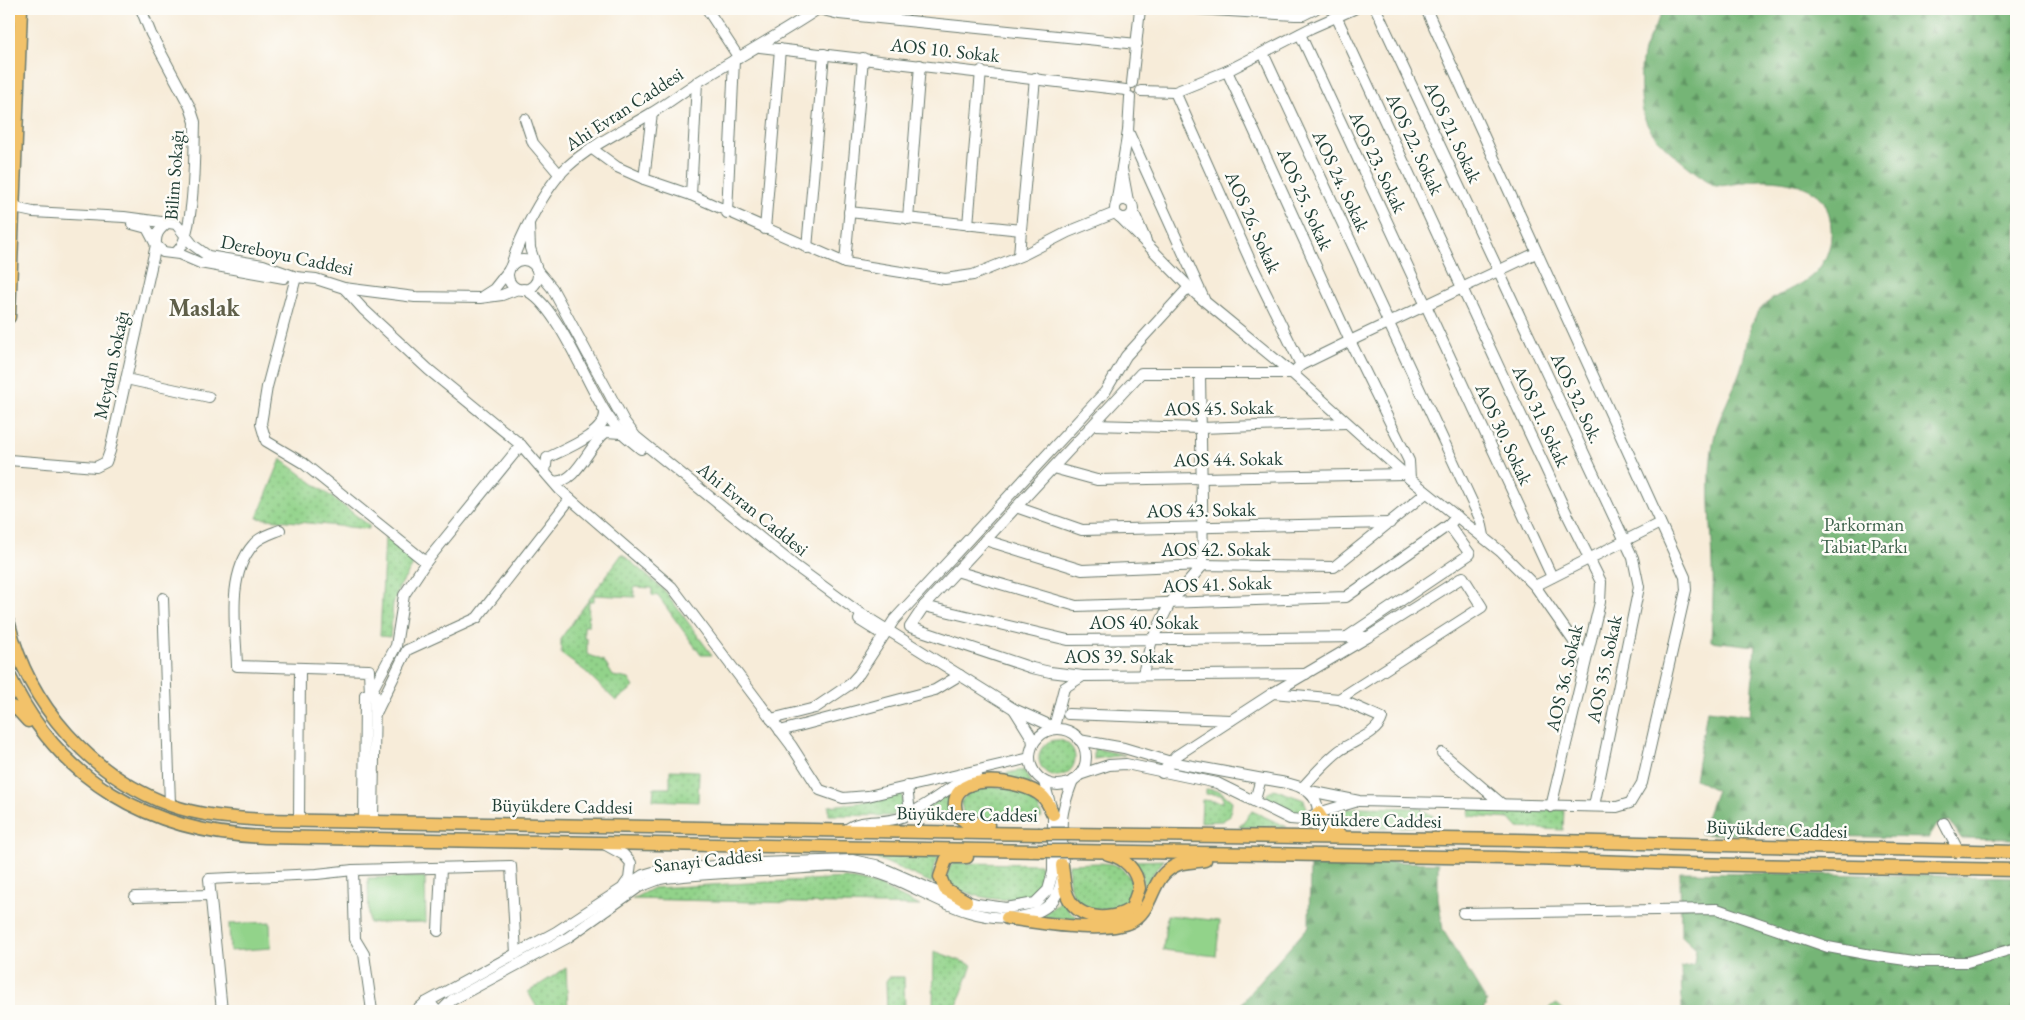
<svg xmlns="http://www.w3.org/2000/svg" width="2025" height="1020" viewBox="0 0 2025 1020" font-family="'EB Garamond',serif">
<defs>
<pattern id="grass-dots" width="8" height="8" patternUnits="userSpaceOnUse" patternTransform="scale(1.25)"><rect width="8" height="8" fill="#92d38a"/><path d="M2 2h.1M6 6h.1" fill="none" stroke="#77ac72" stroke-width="1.8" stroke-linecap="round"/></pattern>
<pattern id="forest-firs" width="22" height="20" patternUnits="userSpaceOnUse" patternTransform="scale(1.25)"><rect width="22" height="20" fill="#75b576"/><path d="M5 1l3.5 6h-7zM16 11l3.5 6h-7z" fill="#5f9462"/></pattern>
</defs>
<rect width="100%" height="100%" fill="#fdfcf7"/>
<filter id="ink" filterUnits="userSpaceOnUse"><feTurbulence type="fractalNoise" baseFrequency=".02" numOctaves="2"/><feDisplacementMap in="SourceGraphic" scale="10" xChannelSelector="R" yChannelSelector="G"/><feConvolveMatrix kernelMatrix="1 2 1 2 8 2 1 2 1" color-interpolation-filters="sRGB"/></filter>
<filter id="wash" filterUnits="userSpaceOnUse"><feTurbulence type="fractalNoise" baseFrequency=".0096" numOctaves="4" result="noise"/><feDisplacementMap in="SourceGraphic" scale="20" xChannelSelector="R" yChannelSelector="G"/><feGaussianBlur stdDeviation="1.12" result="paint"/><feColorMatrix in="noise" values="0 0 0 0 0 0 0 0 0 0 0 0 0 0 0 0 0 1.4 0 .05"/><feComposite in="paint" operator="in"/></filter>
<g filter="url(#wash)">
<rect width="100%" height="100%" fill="#f7ecd9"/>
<g fill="url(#grass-dots)" stroke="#58885f">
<path d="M281,459l88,66v4l-112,-11z"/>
<path d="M385,537l25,20 3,8 -14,23 -6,16 -3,33 -10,-1z"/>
<path d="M622,554l43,37 47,64h-11l-43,-59 -6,-1v-7l-18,-1 1,10 -41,-2v6h-5l-1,25h-4v12l3,1v15l17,7 9,15 16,3 5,8 -18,14 -31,-30 -24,-17v-16z"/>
<circle cx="1057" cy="758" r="18"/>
<path d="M1094,748l31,7 -31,4z"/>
<path d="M670,770l29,1 -1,31 -45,-2 1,-12h16z"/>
<path d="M1024,770l7,14 -39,-8z"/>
<path d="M989,787l26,1 21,10 6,20 -70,-1 -9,-4 -2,-11c6,-11 16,-13 28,-15z"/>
<path d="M1206,789l14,2 12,10 -2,14 -8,6 -21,1 1,-22 21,2v-7l-17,-1z"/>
<path d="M1274,789l30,11 3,8 -1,4c-11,3 -30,-5 -39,-12l-1,-5z"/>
<path d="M950,792l-2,27 -35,-1z"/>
<path d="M902,793l1,15 -11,8 -63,-1v-9l38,-4z"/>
<path d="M1470,806l94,4 -1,20 -45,-2 -8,-9 -41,-3z"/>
<path d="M1358,807l61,1 14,8v10c-28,0 -69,5 -95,-5l-1,-5 3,-5z"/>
<path d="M1252,811l35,16h-48z"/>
<path d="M877,856l63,1 -6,9 -2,17 -56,-25z"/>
<path d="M1164,860l-11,14 -6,14 -3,-1 -2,-14 -9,-12z"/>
<path d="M954,863l86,1 2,20c-19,26 -69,14 -93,1 -3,-8 -2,-17 5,-22z"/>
<path d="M1069,864c13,0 29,-2 42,0 8,1 14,6 18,13 20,33 -48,49 -59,10 -2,-7 -1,-16 -1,-23z"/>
<path d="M846,878l31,7 43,21 -288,-7 21,-11z"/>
<path d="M1062,897l7,14 10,8 -40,-2 19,-13z"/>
<path d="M934,951l38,14 -17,46h-22z"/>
<path d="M566,968l2,43h-29l-11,-19z"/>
<path d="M889,977h15l1,34h-18l-1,-30z"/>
<path d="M1557,1004l8,7h-19l5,-5z"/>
</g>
<g fill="url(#forest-firs)" stroke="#4a7955">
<path d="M1664,9h352v830l-55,-1 -11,-17 -13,4 -8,13 -229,-4 16,-44 -21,-11 12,-69 43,5 5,-69 -44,-5c1,-25 3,-50 2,-75 -1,-44 -9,-96 4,-139 6,-19 17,-37 23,-56 6,-17 7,-39 15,-54 10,-18 29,-24 45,-33 29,-15 38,-49 26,-78 -8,-21 -45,-27 -66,-26 -15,1 -29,6 -45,6 -18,-12 -60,-43 -68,-62 -8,-16 -8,-56 -3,-73 5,-15 13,-28 20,-42z"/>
<path d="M1310,860l128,3v35l5,32 44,72 -4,9h-247l16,-21 57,-64z"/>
<path d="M1680,872l336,5v134h-334l-1,-44 13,-3 2,-15 -15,-14z"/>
</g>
<g fill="#92d38a" stroke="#58885f">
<path d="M425,877l1,45 -57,1 -1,-45z"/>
<path d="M1167,915l53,6 -4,35 -53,-6z"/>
<path d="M270,922l1,26 -41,3 -1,-27z"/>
</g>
</g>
<g filter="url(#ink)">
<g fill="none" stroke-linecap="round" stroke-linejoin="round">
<g stroke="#6b7a6e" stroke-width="12">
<g id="minor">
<path d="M141,9l10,25 39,73 5,15c-1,26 1,118 -20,131"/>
<path d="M707,9l32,49"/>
<path d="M819,9l20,5 298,30"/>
<path d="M1196,9l99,6h8l12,-6"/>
<path d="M1376,9l257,549 6,29 -45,219"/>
<path d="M1336,16l230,496 35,70 -1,20 -49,205"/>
<path d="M1300,34l252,543"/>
<path d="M760,47l366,43"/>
<path d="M1263,53l218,468 3,15"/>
<path d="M1227,71l123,270 59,120 1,18"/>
<path d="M1132,83l8,-74"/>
<path d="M1141,91l34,1 52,-21 84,-43 43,-19"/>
<path d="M1175,92l79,177 47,96"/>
<path d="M525,119l8,24 27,32"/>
<path d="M1128,131l76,168"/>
<path d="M591,148l26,19 27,12 47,16 154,68 100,16 28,-4 52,-21 43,-22 47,-19"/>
<path d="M1122,169l6,32"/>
<path d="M644,179l8,-66"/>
<path d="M691,195l6,-113"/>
<circle cx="1124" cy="209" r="9"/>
<path d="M14,203l5,6 14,3 91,5 52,7 17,21 15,11 55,9 33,12 20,2 28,9 71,9 65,1 22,-3 16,-6"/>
<path d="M1116,204l12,-73 2,-34"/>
<path d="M1133,211l13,30"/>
<path d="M849,212l172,18 14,-152"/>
<path d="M727,213l7,-153"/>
<path d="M1120,217l77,78 95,78 118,106 90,72 35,35 51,73"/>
<path d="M908,219l12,-154"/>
<path d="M132,224l15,4 9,17 7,7 16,2 21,9 84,15"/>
<path d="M529,225l1,23 6,19"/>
<path d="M968,225l13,-154"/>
<path d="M765,229l15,-180"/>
<path d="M807,248l17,-194"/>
<path d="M1019,256l2,-26"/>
<circle cx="523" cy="275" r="15"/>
<path d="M845,263l18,-205"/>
<path d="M511,266c8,-28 34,-79 56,-99 24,-22 55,-36 83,-53 17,-10 32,-22 48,-32 40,-25 81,-47 120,-73"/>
<path d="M537,270l15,18 72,133 12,16 158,128 63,46 157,98 44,20"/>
<path d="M296,277l-29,110 -6,37 5,17 37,22 123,99"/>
<path d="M344,288l19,21 66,61 92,75 39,45 112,97 119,158 29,45 23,8 25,-2 162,-38"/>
<path d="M523,289c33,12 63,94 83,124 9,15 21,25 35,36"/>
<path d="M483,296l11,-7 15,-19"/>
<path d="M126,379l83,18"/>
<path d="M1094,425l107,3 145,-5"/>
<path d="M9,460l87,7 10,-5 4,-11 46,-206c-1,-11 3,-15 11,-22"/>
<path d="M1053,468l44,12 308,-6"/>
<path d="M545,472l2,-14c18,-9 59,-24 58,-46"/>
<path d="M553,481c23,5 36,-37 53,-49l15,1"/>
<path d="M1016,507l66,23 308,-7"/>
<path d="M280,530c-10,4 -21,7 -27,15 -27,31 -17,84 -16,121l132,4 1,24 5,1 -2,126"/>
<path d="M985,540l97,30 121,-5 131,2 92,-74"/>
<path d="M956,571l120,35 270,-9 103,-72 8,-9"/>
<path d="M1535,586l125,-63"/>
<path d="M163,598l7,206"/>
<path d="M924,606l144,34 299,-3"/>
<path d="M859,620l24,15"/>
<path d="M1347,637l123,-83 -21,-29"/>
<path d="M1143,673l9,-33 18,-37 33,-38 -3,-191"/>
<path d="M1306,674l-223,2 -33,-4 -18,-4 -122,-41 14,-21 217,-233h151l9,-8 49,-24 186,-88"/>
<path d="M1273,693l66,6 43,19c-5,17 -30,23 -43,33 -14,11 -25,24 -37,37"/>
<path d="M1014,709l18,29 1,6"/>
<path d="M377,711l30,-61 70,-32 93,-119"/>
<path d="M1068,714l163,6"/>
<path d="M771,719l44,-11 34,-23 10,-11 35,-54 211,-228 21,-36 63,-69"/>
<path d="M1054,727l10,-39 19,-12"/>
<circle cx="1058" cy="757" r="28"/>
<path d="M780,731l155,-41 25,-15"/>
<path d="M1079,740l45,8 47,14 92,17"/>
<path d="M1442,753l60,51"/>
<path d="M1162,773l14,-17 97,-63 95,-56 95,-60 19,30 -143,92"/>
<path d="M1079,775l30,-10 17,-1 91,19 73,36 13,1 15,-7c0,-29 -32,-30 -55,-34l-3,3 -5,18"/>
<path d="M907,786l3,28"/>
<path d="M1310,791l49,10 258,6 13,-4 12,-20 44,-193 -1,-13 -259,-568"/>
<path d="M1318,813l37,-11"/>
<path d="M299,820l1,-152"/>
<path d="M364,821l1,-126 5,-1 26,-48 8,-51 22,-33 95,-117"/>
<path d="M1944,823l15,29"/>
<path d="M846,830c16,-13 37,-5 56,-13 27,-10 47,-33 75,-42"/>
<path d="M604,844l20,11 7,8 -2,16 -5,7"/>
<path d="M353,870l2,69 9,15 8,57"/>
<path d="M135,897l75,-2"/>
<path d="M1463,913l254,-4 111,38 43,8 49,7h47l49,-14"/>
<path d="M438,931l3,-63"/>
<path d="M425,1003l131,-71 87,-57 17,-5 98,-7 94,-3 24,5 66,29 35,10 29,4 29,-5 13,-13 5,-18v-58l-9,-32"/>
<path d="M222,1011l-13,-132 108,-5 36,-4 158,-4 5,88"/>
<path d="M416,1011l9,-8 7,2 5,6"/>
<path d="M441,1011l11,-11 115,-62 72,-51 21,-8c39,-6 79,-6 117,-9 26,-1 54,-6 80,-2 57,9 98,56 161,49 14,-2 28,-6 36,-18 15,-23 6,-54 8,-79 1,-14 6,-27 11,-40"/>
</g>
</g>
<g stroke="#6b7a6e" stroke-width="15">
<g id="major">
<path d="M9,317l12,-308"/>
<path d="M9,624c19,81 83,152 161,181 30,11 62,13 94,15l774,14"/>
<path d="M9,675c49,106 141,158 256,162l777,14"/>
<path d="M9,706l8,3 11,12"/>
<path d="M1318,813l8,12 17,12"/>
<path d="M988,825l-22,-3 -9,-7c-16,-46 65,-37 86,-18 5,5 7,11 10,17"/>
<path d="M1070,834l447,6 499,12"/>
<path d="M1071,851l433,7 181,6 331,6"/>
<path d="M1062,865c1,9 2,19 4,27 9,29 45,31 66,16l7,-20c-2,-18 -14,-30 -31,-34"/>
<path d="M966,901l-21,-12 -5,-12 6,-17 5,-3h16"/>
<path d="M1007,918c28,4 106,18 128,1 21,-16 15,-44 44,-55 9,-3 18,-2 26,-4"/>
</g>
</g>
<use href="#minor" stroke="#fff" stroke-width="10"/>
<use href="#major" stroke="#f2c26a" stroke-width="12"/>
<g stroke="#6b7a6e" stroke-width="15" stroke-linecap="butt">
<g id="major-bridge">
<path d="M1038,834h32"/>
<path d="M1042,851h29"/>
</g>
</g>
<use href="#major-bridge" stroke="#f2c26a" stroke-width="12"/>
</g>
</g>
<g text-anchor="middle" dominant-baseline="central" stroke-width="5" stroke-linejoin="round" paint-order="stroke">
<g font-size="19" fill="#1f3d34" stroke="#fdfcf7">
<text transform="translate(945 50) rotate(6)">AOS 10. Sokak</text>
<text transform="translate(624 109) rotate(-33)">Ahi Evran Caddesi</text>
<text transform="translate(1453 132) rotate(65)">AOS 21. Sokak</text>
<text transform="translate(1415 144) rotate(65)">AOS 22. Sokak</text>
<text transform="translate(1378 162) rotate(65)">AOS 23. Sokak</text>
<text transform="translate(174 175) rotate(-86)">Bilim Sokağı</text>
<text transform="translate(1341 181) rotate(65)">AOS 24. Sokak</text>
<text transform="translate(1305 199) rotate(66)">AOS 25. Sokak</text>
<text transform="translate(1253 222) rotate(66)">AOS 26. Sokak</text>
<text transform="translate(287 255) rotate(12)">Dereboyu Caddesi</text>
<text transform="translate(111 365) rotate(-78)">Meydan Sokağı</text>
<text transform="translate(1577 398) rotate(65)">AOS 32. Sok.</text>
<text transform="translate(1219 408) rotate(-1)">AOS 45. Sokak</text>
<text transform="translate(1541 416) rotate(65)">AOS 31. Sokak</text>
<text transform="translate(1504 434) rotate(65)">AOS 30. Sokak</text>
<text transform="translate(1228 459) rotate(-1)">AOS 44. Sokak</text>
<text transform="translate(753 509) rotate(39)">Ahi Evran Caddesi</text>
<text transform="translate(1201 510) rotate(-1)">AOS 43. Sokak</text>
<text x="1216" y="549">AOS 42. Sokak</text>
<text transform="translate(1217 584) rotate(-2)">AOS 41. Sokak</text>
<text x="1144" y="622">AOS 40. Sokak</text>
<text x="1119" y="656">AOS 39. Sokak</text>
<text transform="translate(1604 669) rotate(-78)">AOS 35. Sokak</text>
<text transform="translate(1564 678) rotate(-77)">AOS 36. Sokak</text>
<text transform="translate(562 806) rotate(1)">Büyükdere Caddesi</text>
<text transform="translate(967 814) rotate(1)">Büyükdere Caddesi</text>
<text transform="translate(1371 820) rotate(1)">Büyükdere Caddesi</text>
<text transform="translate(1777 829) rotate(2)">Büyükdere Caddesi</text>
<text transform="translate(708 860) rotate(-6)">Sanayi Caddesi</text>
</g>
<g font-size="19" fill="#3c624a" stroke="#fdfcf7">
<text x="1864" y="524">Parkorman<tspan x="1864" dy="22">Tabiat Parkı</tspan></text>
</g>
<g font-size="24" font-weight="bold" fill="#5f5f49" stroke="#fdfcf7">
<text x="204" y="307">Maslak</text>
</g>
</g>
<rect width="2025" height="1020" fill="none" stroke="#fdfcf7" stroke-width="30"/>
</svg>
